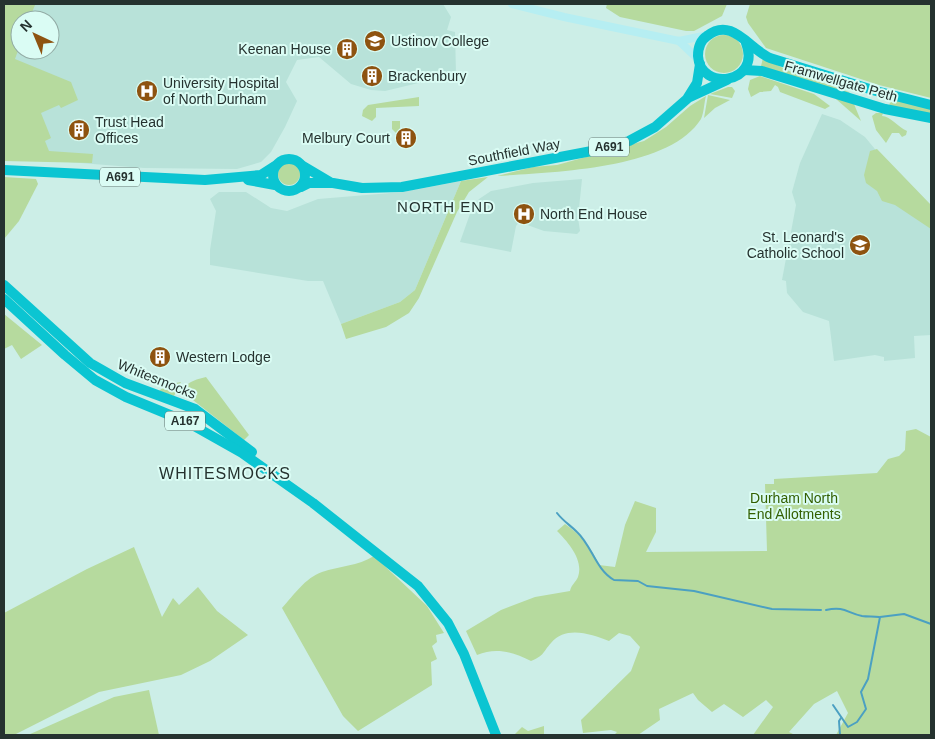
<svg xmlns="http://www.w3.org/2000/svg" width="935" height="739" viewBox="0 0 935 739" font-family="Arial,sans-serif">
<rect width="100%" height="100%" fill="#cceee7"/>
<g fill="#b8e2d9" fill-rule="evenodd">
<path d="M4,4h439l8,13 -4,13 8,2 1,42 -71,17 -14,-1 -20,-6 -32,-27 -22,3 -11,22 11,19 -12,26 -14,25 -10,10 -24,7 -93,-1 -140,-11zM20,20h30v30h-30z"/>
<path d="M822,114l18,6 25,17 37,45 29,28v125l-17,1 1,22 -31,3v-4l-9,-2 -41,6 -5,-40 -26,-9 -16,-19 -1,-12 -4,-1 14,-75 -4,-13 8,-29z"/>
<path d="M582,179l-4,39 2,13 -3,3 -33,-3 -25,-9 -3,4 -5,26 -51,-10 11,-31 8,-12 12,-8 42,-8z"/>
<path d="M461,181l-46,109 -15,12 -59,22 -18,-43h-15l-98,-16v-15l6,-39 -6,-12 9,-7h27l25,16 16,3 31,-12 85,-7z"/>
</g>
<g fill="#b6da9e">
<path d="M4,4l31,1 -6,15h-9v25l-5,14 56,23 7,18 -17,8 -2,-3 -18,8 10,25 -6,3 4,10 44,3 -1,9 -88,-2z"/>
<path d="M607,4h120l-5,12 -28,15h-8l-66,-14 -14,-9z"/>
<path d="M750,4h181v94l-52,-13 -113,-37 -18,-25 -2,-6z"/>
<circle cx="724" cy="54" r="19"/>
<path d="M763,58l26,13 60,21 2,3 -90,-29z"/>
<path d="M760,76l54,18 16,12 -5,3 -45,-17 -2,-5 -3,-2 -4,6 -11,1 -9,5 -3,-8 2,-9z"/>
<path d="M728,87h4l3,4 -3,7 -22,-4z"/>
<path d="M708,95l22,5 -15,8 -11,10z"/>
<path d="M706,96c-2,7 -2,17 -5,23 -32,51 -149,53 -204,57l36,-9 24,-2 87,-24 22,-14 24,-21z"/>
<path d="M419,97v9l-43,2v9l-4,4 -10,-5 1,-6 5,-5z"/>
<path d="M838,98l16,6 7,17 -25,-22z"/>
<path d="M891,99l40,10v6l-42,-9z"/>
<path d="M876,113h7l-1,3c8,0 16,11 25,15l-1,4 -4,2 -3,-4h-7l-6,10 -10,-13 -4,-14z"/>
<path d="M392,121h8v16l-8,-8z"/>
<path d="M877,149l54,56v24l-36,-24 -13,-4 -5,-10 -11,-8 -2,-8 6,-24z"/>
<circle cx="289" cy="174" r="11"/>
<path d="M4,177l32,2 2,5 -19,37 -15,18z"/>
<path d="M488,177l-19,15 -12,20 -38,86 -10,15 -23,14 -40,12 -5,-15 59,-22 15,-12 46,-109z"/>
<path d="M4,314l38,31 -21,14 -9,-14 -8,4z"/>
<path d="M206,377l43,58 -5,5 -60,-47c1,-12 12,-13 22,-16z"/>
<path d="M181,382l-7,14 -15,-5 7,-6z"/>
<path d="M916,429l15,8v298h-95l12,-22 -11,-22 -23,13 -25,28 6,3h-42l20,-28 -7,-7 -23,17 -19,-13 -12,8 -14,-12 -5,-7 -34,16 1,11 -22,15h-24l3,-3 -6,-2 -28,3 -2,-13 50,-49 9,-24 -10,-11 -11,-3 -10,8c-18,-7 -43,-16 -58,2 -9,10 -6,12 -20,18 -18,-9 -35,-14 -54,-6l-11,-24 35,-21 34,-13 35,-6c1,-6 6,-9 8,-14 6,-17 -10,-35 -21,-46l8,-7c15,10 27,24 34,41l16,2 10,-42 10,-24 21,7v24l-10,20 121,-1 -2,-67h9v-5l103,-6 11,-14 11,-3 6,-6 1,-19z"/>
<path d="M134,547l28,70 11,-19 6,7 19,-18 19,24 31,24 -38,26 -29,14 -82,17 -85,43h-10v-122l83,-44z"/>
<path d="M374,556l53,50 17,27 -8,2 1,7 -5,4 5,13 -6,3 1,23 -74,46 -15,-15 -61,-108c12,-13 23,-30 40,-36 17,-6 36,-6 52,-16z"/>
<path d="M149,690l10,45h-131l86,-38z"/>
<path d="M544,726v9h-30l8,-8 6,4z"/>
</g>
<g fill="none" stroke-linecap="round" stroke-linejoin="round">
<g stroke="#4ba0c2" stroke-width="2">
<path d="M557,513c6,8 13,12 20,19 15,14 19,38 37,48l24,1 9,5 47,5 78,18 49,1"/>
<path d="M826,610c19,-4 21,3 36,6 6,1 12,0 17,1"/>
<path d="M833,705l15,22 9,-5 9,-13 -5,-17 7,-13 12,-62 24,-3 27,10"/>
<path d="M840,735l-1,-14 2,-3"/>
</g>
<g stroke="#b6eef2" stroke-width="8">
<path d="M512,4l52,13 115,24 29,-6"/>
<path d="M679,41l19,18"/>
</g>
<g stroke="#0bc5d2" stroke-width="10">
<path d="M746,43c16,41 -46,49 -48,13 0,-8 3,-16 9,-20 25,-20 42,13 63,22l106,33 55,14"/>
<path d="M744,70l18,1 123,38 46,9"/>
<path d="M690,97l37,-17"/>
<circle cx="289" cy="175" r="16"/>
<path d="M303,166l27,16"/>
<path d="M4,170l201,10 56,-5 14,-9"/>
<path d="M248,180l27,5"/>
<path d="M301,187l8,-4h24l29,5 40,-1 195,-37 32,-9 26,-14 32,-28 10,-16 3,-19"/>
<path d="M4,285l86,78 35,20 70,26 57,43"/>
<path d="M4,299l61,56 30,25 31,17 61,25 55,31 71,50 105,83 30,37 16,31 32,81"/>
</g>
</g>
<defs>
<g id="university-disc" transform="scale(1.125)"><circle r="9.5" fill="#8e5310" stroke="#dafcf4"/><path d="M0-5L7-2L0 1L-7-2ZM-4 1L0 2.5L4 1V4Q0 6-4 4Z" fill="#fff"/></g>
<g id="building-disc" transform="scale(1.125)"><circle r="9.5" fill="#8e5310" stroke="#dafcf4"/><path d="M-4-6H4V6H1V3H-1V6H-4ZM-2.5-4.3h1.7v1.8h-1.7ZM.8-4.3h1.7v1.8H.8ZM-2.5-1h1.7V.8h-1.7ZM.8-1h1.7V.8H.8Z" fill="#fff"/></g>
<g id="hospital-disc" transform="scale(1.125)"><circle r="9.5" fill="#8e5310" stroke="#dafcf4"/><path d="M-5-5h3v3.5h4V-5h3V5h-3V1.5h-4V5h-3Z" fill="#fff"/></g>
<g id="school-disc" transform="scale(1.125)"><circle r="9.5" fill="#8e5310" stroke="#dafcf4"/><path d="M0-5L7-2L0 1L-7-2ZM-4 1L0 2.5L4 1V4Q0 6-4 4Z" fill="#fff"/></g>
</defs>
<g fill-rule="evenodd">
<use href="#university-disc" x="375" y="41"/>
<use href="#building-disc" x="347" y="49"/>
<use href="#building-disc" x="372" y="76"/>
<use href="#hospital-disc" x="147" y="91"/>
<use href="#building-disc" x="79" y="130"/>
<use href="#building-disc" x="406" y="138"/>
<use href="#hospital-disc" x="524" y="214"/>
<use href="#school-disc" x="860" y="245"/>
<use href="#building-disc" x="160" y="357"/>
</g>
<g text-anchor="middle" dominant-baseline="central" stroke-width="4" stroke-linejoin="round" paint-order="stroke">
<g fill="#dafcf4" stroke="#5b6f6a" stroke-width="1">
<rect x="589" y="137.5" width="40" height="19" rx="4"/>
<rect x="100" y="167.5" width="40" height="19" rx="4"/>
<rect x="165" y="411.5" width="40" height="19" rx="4"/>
</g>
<g font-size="12" font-weight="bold" fill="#25322f">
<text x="609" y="147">A691</text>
<text x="120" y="177">A691</text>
<text x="185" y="421">A167</text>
</g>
<g font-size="14" fill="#25322f" stroke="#dafcf4" text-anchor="start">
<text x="391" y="41">Ustinov College</text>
<text x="331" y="49" text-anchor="end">Keenan House</text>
<text x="388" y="76">Brackenbury</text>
<text x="163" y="83">University Hospital<tspan x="163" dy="16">of North Durham</tspan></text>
<text x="95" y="122">Trust Head<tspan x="95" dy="16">Offices</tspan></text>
<text x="390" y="138" text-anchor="end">Melbury Court</text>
<text x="540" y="214">North End House</text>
<text x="844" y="237" text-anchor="end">St. Leonard's<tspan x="844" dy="16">Catholic School</tspan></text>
<text x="176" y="357">Western Lodge</text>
</g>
<g font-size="14" fill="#25322f" stroke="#dafcf4">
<text transform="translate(841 81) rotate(16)">Framwellgate Peth</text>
<text transform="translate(514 152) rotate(-11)">Southfield Way</text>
<text transform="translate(157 379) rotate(22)">Whitesmocks</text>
</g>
<g font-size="14" fill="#335f00" stroke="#dafcf4">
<text x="794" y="498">Durham North<tspan x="794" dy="16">End Allotments</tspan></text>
</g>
<g font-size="15" letter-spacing="1" fill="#25322f" stroke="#dafcf4">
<text x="446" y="206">NORTH END</text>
</g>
<g font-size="16" letter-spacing="1" fill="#25322f" stroke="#dafcf4">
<text x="225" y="473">WHITESMOCKS</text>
</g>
</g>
<rect width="935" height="739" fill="none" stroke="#25322f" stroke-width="10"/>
<g transform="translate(35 35) rotate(316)"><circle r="24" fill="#dafcf4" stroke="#92aba5"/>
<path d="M0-4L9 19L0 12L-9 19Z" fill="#8e5310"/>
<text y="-8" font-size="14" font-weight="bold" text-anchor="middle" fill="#25322f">N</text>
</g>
</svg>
